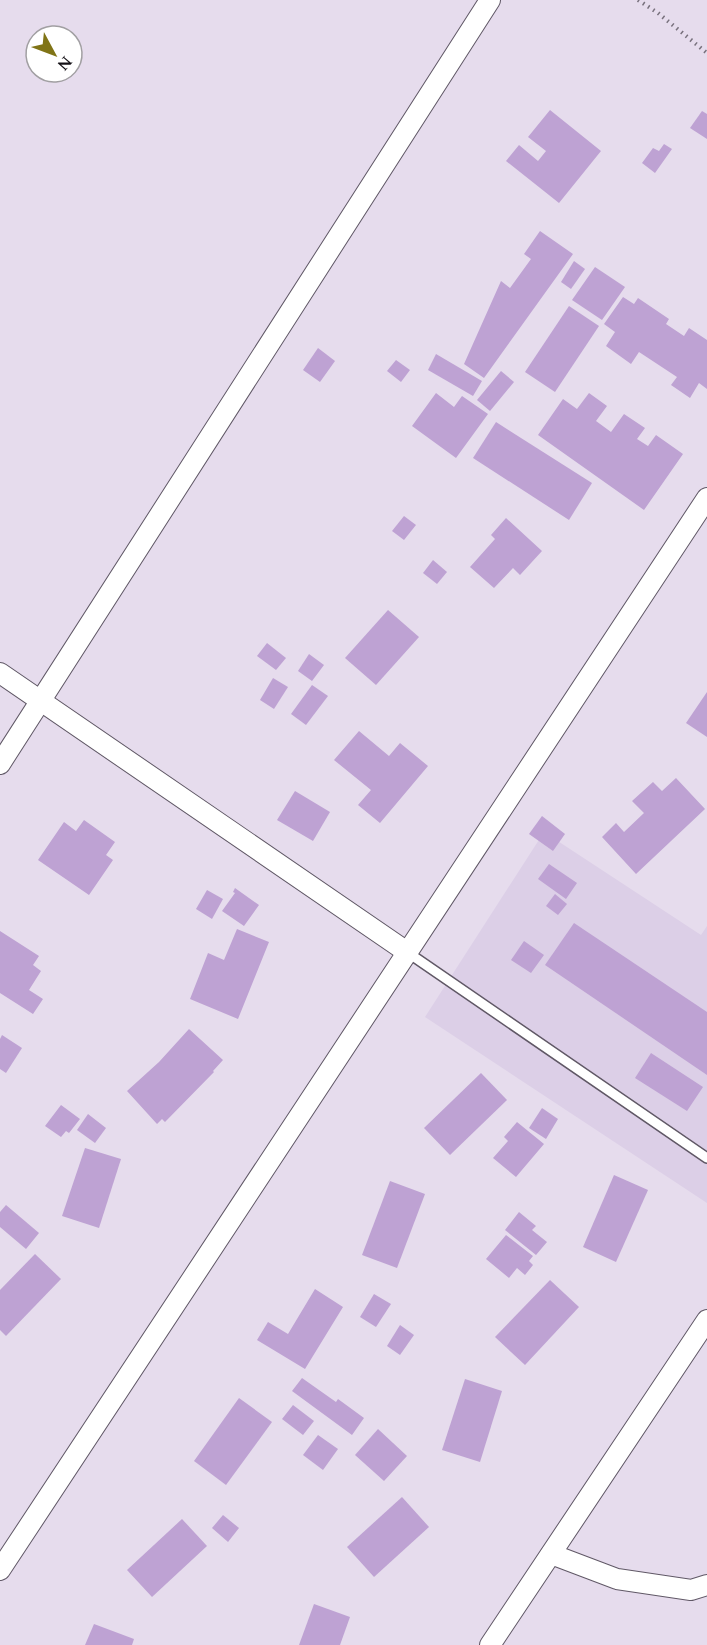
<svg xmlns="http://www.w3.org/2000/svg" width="707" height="1645" viewBox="0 0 707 1645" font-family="Spectral,serif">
<rect width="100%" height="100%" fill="#e6dced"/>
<path fill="#dccfe7" d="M544,832l157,103 6,-9v277l-282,-186z"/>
<g fill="#bea2d3">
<path d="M550,110l51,41 -42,52 -53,-42 13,-16 19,16 8,-10 -18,-14z"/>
<path d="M702,111l5,3v25l-17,-11z"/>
<path d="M664,144l8,5 -17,24 -13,-10 11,-15 6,3z"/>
<path d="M540,231l33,23 -89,124 -20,-14 37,-83 9,7 21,-29 -7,-5z"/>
<path d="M574,261l11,8 -14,20 -10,-7z"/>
<path d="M595,267l30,20 -23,33 -30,-20z"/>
<path d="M623,297l11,7 4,-6 31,21 -3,5 18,12 5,-8 18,12v49l-8,-6 -9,15 -19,-13 6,-8 -38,-25 -8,12 -25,-18 9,-14 -11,-8z"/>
<path d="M569,306l30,20 -44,66 -30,-20z"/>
<path d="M318,348l17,13 -15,21 -17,-12z"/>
<path d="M436,354l46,27 -9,15 -45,-26z"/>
<path d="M396,360l14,10 -9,12 -14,-11z"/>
<path d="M501,371l13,11 -24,29 -13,-11z"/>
<path d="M436,393l18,14 8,-11 26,18 -32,44 -44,-32z"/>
<path d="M589,393l18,13 -11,15 15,11 13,-18 21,14 -8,11 11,7 8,-11 27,19 -39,56 -106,-75 25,-36 14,10z"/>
<path d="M496,422l96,61 -23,37 -96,-62z"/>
<path d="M404,516l12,9 -12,15 -12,-9z"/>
<path d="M506,518l36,33 -22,24 -7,-7 -19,20 -24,-21 25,-28 -4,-4z"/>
<path d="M433,560l14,12 -10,12 -14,-11z"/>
<path d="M388,610l31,27 -43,48 -31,-27z"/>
<path d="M267,643l19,15 -10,12 -19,-14z"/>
<path d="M309,654l15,11 -12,16 -14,-10z"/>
<path d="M273,678l15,9 -14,22 -14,-9z"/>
<path d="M312,685l16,11 -22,29 -15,-11z"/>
<path d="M707,692v45l-21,-14z"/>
<path d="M359,731l30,25 11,-13 28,23 -48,57 -22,-18 13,-15 -37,-30z"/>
<path d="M676,778l29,31 -69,65 -34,-37 14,-14 8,9 20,-19 -12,-12 21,-19 9,9z"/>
<path d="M295,791l35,21 -17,29 -36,-21z"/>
<path d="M542,816l23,18 -12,17 -24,-17z"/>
<path d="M84,820l31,22 -9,13 7,5 -24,35 -51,-35 26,-38 12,9z"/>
<path d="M549,864l28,19 -11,16 -28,-20z"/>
<path d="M235,888l24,17 -15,21 -22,-15 13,-18 -2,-1z"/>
<path d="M207,890l16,9 -11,20 -16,-10z"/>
<path d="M555,894l12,10 -9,11 -12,-9z"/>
<path d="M574,923l133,89v63l-162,-110z"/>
<path d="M237,929l32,13 -31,77 -48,-20 18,-46 16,7z"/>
<path d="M0,931l39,25 -6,9 8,6 -12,19 14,9 -10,15 -33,-21z"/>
<path d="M524,941l20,14 -13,18 -20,-13z"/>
<path d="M189,1029l34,31 -10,11 1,1 -49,50 -3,-3 -5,5 -30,-33 32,-29z"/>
<path d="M2,1035l20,13 -16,25 -6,-4v-30z"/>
<path d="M651,1053l52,34 -16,24 -52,-33z"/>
<path d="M481,1073l26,27 -57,55 -26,-27z"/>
<path d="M61,1105l19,14 -11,14 -3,-2 -5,6 -16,-11z"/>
<path d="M542,1108l16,11 -12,20 -17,-11z"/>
<path d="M88,1114l18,14 -11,15 -18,-13z"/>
<path d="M517,1122l27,22 -28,33 -23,-19 15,-17 -4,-4z"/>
<path d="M85,1148l36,11 -22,69 -37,-12z"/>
<path d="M614,1175l34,15 -32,72 -33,-15z"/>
<path d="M390,1181l35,13 -28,74 -35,-13z"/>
<path d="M6,1205l33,28 -13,16 -26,-22v-15z"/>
<path d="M519,1212l17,14 -4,4 15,12 -11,13 -31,-25z"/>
<path d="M506,1235l27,21 -4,5 4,4 -8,10 -8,-7 -8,10 -23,-19z"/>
<path d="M35,1254l26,25 -55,57 -6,-6v-40z"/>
<path d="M550,1280l29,27 -54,58 -30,-28z"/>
<path d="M315,1289l28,18 -38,62 -48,-29 11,-18 20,12z"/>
<path d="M374,1294l17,10 -15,23 -16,-10z"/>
<path d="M400,1325l14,10 -14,20 -13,-9z"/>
<path d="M302,1378l34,24 2,-3 26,19 -12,17 -60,-44z"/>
<path d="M465,1379l37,12 -22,71 -38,-12z"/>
<path d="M239,1398l33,24 -46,63 -32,-24z"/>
<path d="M293,1405l21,16 -11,14 -21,-16z"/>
<path d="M378,1429l29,27 -23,25 -29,-26z"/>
<path d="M318,1435l20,14 -15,21 -20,-15z"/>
<path d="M402,1497l27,30 -55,50 -27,-30z"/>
<path d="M223,1515l16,13 -11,14 -16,-14z"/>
<path d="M182,1519l25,27 -55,51 -25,-27z"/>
<path d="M314,1604l36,13 -10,28h-41z"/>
<path d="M94,1624l40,15 -2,6h-47z"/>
</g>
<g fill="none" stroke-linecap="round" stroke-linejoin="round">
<g stroke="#605866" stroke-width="12">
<path id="lane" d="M407,952l300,206"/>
</g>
<g stroke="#605866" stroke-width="22">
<g id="street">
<path d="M0,673l407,279"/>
<path d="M0,764l490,-764"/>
<path d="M551,1554l66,25 74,11 16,-5"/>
<path d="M0,1570l707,-1072"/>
<path d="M490,1645l217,-325"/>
</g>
</g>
<path stroke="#78717d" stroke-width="4" stroke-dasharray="1.5 4.5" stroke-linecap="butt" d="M638,0l20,13 49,40"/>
<use href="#lane" stroke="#fff" stroke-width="9"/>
<use href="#street" stroke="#fff" stroke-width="20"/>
</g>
<g transform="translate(54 54) rotate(131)"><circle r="28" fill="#ffffff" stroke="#a19fa2" stroke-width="1.5"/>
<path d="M0-4.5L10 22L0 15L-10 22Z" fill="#807416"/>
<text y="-9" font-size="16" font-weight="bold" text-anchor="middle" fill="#131016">N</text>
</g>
</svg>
